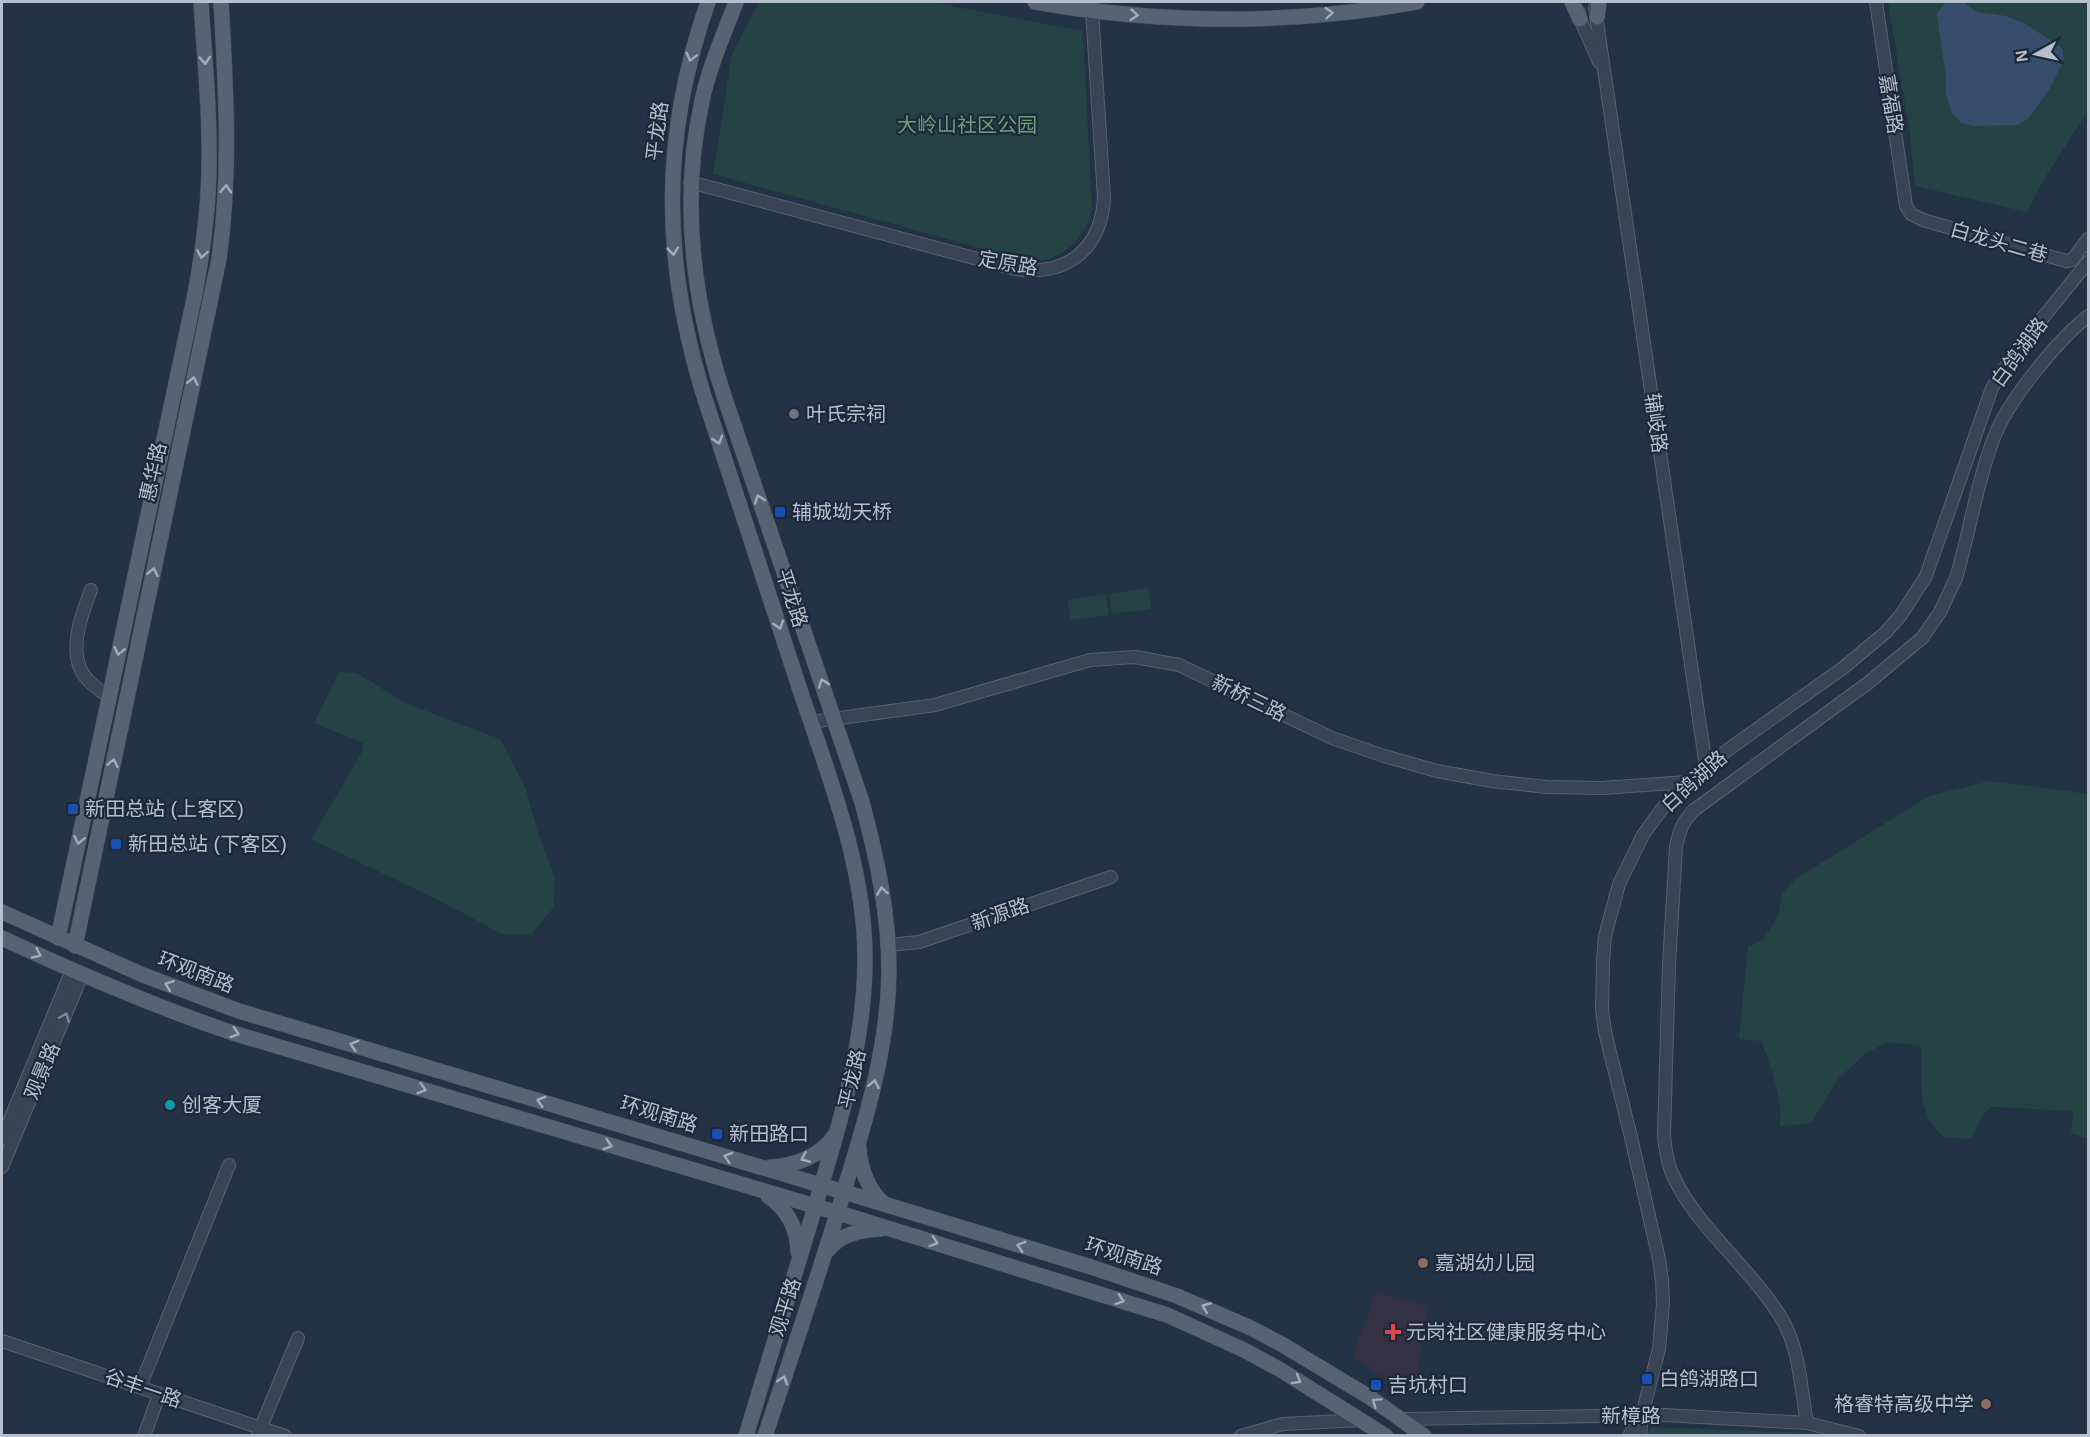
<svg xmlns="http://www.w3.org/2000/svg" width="2090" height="1437" viewBox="0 0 2090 1437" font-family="Arial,'Noto Sans SC',sans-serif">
<rect width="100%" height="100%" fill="#233244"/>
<path fill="#333143" d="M1376,1291l52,16 -13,81 -23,-5 -40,-26z"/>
<g fill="#254245">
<path d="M759,2h172l152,29 9,177c-5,27 -26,50 -54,53 -6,1 -13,-1 -19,-2l-306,-85 19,-120z"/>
<path d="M1888,2h200v109l-42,65 -19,36 -112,-26 -6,-59z"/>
<path d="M1148,588l3,21 -39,5 -3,-20z"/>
<path d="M1106,594l3,21 -38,5 -4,-20z"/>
<path d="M339,672l18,1 48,30 95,36 26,50 11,41 18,48 -1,29 -23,28 -29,-1 -66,-35 -125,-60 50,-85 2,-11 -49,-20z"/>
<path d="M1990,781l98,13v345l-17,-6 2,-22 -82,-4c-11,8 -13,21 -20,32l-28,-2 -13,-15 -8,-22 -1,-54 -34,-4 -23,13 -26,24 -27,44 -32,4c6,-22 -9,-64 -18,-86l-22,-2 9,-93 15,-6 15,-24 4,-23 15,-15 132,-82z"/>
<path d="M1651,1427l166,6v2h-170z"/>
</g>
<path fill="#364e6c" d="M1946,2h17l14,10 29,4 20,8 36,24 2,12 -14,28 -21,30 -11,7 -44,1 -13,-3 -10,-12 -5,-17v-17l-9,-63z"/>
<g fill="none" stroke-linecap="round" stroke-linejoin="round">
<g stroke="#566270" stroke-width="14">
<g id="minor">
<path d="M1876,2l30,204 5,8 12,6 143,41 6,-1 16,-21"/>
<path d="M1595,8l111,759"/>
<path d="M1579,12l1,7 19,43"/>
<path d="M690,182l325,87c52,8 86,-20 89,-71l-12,-188"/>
<path d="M91,590c-10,25 -25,66 -4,89 6,7 15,13 22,18"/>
<path d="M811,722l124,-17 155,-45 45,-3 44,8 153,73 52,18 53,15 55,10 55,6 55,1 86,-6"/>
<path d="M888,945l31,-3 192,-65"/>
<path d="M2,1139l70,-169"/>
<path d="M2,1167l80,-192"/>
<path d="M2,1341l283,95"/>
<path d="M140,1387l89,-222"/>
<path d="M1402,1419l262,-4 143,8 52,13"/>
<path d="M1807,1423c-6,-33 -7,-72 -24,-102 -30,-52 -90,-96 -112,-150 -4,-12 -6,-24 -7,-36l5,-171 7,-117c3,-16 7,-26 18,-37l174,-127 54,-45 18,-26 16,-34c14,-47 21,-97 39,-143 15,-37 62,-94 93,-119"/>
<path d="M258,1434l40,-96"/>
<path d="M144,1436l15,-41"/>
<path d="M1241,1436l42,-12 78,-4"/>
<path d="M1629,1436l13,-21"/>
<path d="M1640,1436l2,-21 17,-66 4,-46 -1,-22 -3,-22 -29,-126 -25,-101 -3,-22 1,-48 2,-26 14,-52 24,-49 18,-25 18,-20 43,-36 121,-86 42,-35 16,-18 25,-39 66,-188 23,-36 73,-90"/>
</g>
</g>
<g stroke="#424d5c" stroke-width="16">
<g id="major">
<path d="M708,2c-47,134 -46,256 -5,391 32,100 65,200 98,300 29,86 65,177 64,269 -1,88 -28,171 -53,255 -22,73 -44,146 -66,219"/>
<path d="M736,2c-12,32 -27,65 -34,99 -22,99 -9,200 22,295l138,406c15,56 27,112 27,170 -1,72 -21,141 -42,209 -25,85 -54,170 -82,255"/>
<path d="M1035,2c126,22 256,23 382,0"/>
<path d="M1572,2l8,17"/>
<path d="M1597,17l2,-15"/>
<path d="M2,912l141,63 96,36 645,193 207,63 86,29 74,32 32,17 88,53 53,38"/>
<path d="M2,938c75,35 151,68 231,95l622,185 312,97 77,35 35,19 107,67"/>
<path d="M58,938l137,-644c6,-33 11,-66 13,-100 4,-64 -3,-128 -7,-192"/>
<path d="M75,946l144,-687c12,-86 7,-171 2,-257"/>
<path d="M859,1148c1,20 9,42 25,56"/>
<path d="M770,1167c25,-1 51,-11 65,-32"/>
<path d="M768,1196c19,13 30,33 30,56"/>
<path d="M827,1251c13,-17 34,-21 54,-22"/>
</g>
</g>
<use href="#minor" stroke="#384453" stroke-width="12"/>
<use href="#major" stroke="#566373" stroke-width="15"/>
</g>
<defs><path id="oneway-chevron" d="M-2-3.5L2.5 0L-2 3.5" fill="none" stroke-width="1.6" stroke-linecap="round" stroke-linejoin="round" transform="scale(1.5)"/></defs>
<g stroke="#a2adbb">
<use href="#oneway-chevron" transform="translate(1329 13) rotate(-5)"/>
<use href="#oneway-chevron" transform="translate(1134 15) rotate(5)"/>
<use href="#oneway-chevron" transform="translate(691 57) rotate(104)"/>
<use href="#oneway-chevron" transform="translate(205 60) rotate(86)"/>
<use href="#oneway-chevron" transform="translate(226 189) rotate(-87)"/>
<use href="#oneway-chevron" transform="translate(673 251) rotate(85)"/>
<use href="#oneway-chevron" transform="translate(202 254) rotate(99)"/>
<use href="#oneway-chevron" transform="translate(193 381) rotate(-78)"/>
<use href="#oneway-chevron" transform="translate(718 440) rotate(72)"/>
<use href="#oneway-chevron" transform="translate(759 499) rotate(-109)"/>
<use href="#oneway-chevron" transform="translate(153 572) rotate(-78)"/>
<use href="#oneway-chevron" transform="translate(779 625) rotate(72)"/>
<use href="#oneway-chevron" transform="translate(119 651) rotate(102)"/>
<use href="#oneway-chevron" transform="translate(823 683) rotate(-109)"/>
<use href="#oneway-chevron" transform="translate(113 763) rotate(-78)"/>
<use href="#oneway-chevron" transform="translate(79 840) rotate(102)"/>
<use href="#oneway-chevron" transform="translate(882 891) rotate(-98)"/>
<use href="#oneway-chevron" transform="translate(37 954) rotate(25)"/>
<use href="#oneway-chevron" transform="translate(169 985) rotate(-159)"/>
<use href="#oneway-chevron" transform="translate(235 1033) rotate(18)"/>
<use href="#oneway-chevron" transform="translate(354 1045) rotate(-163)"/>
<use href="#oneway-chevron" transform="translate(874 1084) rotate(-78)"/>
<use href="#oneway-chevron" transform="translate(422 1089) rotate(17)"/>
<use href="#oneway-chevron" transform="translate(541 1101) rotate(-163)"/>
<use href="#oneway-chevron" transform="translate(608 1145) rotate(17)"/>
<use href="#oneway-chevron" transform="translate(728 1157) rotate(-163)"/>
<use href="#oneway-chevron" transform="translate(805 1158) rotate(157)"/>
<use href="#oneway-chevron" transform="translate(934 1242) rotate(17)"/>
<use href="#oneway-chevron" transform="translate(1021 1246) rotate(-163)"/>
<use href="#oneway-chevron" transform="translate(1120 1300) rotate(18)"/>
<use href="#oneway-chevron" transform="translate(1206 1307) rotate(-158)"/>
<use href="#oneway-chevron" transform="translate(783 1380) rotate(-72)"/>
<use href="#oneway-chevron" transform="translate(1297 1380) rotate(30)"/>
<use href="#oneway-chevron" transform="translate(1376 1402) rotate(-145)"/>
</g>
<use stroke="#7d8896" href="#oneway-chevron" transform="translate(65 1017) rotate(-67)"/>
<circle fill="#6b7280" stroke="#1d2939" stroke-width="2" cx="794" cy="414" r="6"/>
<g fill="#1a4fb4" stroke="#1d2939" stroke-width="2">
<rect x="774" y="506" width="12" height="12" rx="3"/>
<rect x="67" y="803" width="12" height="12" rx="3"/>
<rect x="110" y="838" width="12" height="12" rx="3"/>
<rect x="711" y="1128" width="12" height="12" rx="3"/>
<rect x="1641" y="1373" width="12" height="12" rx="3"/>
<rect x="1370" y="1379" width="12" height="12" rx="3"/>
</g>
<circle fill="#0f9aa8" stroke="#1d2939" stroke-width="2" cx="170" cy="1105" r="6"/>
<g fill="#8d6e63" stroke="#1d2939" stroke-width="2">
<circle cx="1423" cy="1263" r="6"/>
<circle cx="1986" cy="1404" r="6"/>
</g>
<path fill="#e0444e" stroke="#1d2939" stroke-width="2" d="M1390 1323h6v6h6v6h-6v6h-6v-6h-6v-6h6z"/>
<g text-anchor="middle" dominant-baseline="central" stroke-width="4.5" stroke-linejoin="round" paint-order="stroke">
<g font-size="20" fill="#b5bfcd" stroke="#1d2939">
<text transform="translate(1891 104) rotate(81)">嘉福路</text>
<text transform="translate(657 131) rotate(-83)">平龙路</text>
<text transform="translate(1999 242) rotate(16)">白龙头二巷</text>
<text transform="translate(1008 263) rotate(10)">定原路</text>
<text transform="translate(2019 352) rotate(-54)">白鸽湖路</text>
<text transform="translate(1656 423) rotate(82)">辅岐路</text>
<text transform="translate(153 472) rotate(-78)">惠华路</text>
<text transform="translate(792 598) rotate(72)">平龙路</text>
<text transform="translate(1249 698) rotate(26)">新桥三路</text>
<text transform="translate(1694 781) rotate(-42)">白鸽湖路</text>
<text transform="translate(1000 914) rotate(-19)">新源路</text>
<text transform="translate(196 972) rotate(21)">环观南路</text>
<text transform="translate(42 1071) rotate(-67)">观景路</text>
<text transform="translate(852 1079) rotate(-77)">平龙路</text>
<text transform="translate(659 1114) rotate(17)">环观南路</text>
<text transform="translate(1124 1256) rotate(18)">环观南路</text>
<text transform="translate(785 1307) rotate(-72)">观平路</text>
<text transform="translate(143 1388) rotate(19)">谷丰一路</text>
<text x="1631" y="1416">新樟路</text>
</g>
<g font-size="20" fill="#6aa075" stroke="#1d2939">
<text x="967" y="125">大岭山社区公园</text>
</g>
<g font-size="20" fill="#b5bfcd" stroke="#1d2939" text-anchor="start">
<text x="806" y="414">叶氏宗祠</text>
<text x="792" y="512">辅城坳天桥</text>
<text x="85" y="809">新田总站 (上客区)</text>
<text x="128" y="844">新田总站 (下客区)</text>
<text x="182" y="1105">创客大厦</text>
<text x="729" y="1134">新田路口</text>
<text x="1435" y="1263">嘉湖幼儿园</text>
<text x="1406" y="1332">元岗社区健康服务中心</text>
<text x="1659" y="1379">白鸽湖路口</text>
<text x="1388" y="1385">吉坑村口</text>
<text x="1974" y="1404" text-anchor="end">格睿特高级中学</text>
</g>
</g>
<rect width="2090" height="1437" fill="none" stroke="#b5bfcd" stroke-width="6"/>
<g transform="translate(2036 54) rotate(262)" stroke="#1d2939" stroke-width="4.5" paint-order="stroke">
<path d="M0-4.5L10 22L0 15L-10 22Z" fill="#b5bfcd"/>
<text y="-9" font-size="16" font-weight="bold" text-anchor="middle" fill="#b5bfcd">N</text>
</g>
</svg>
